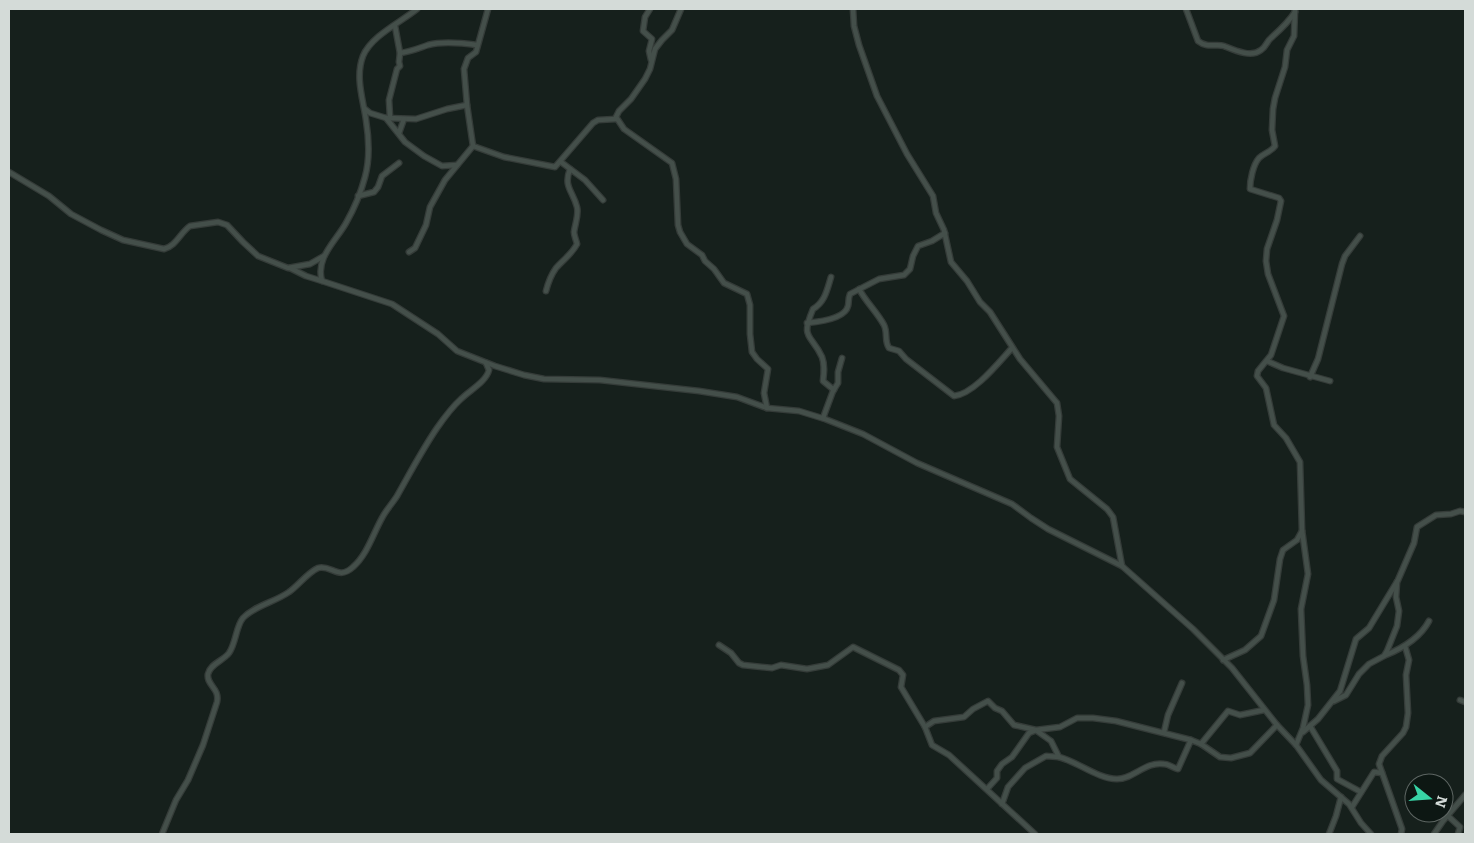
<svg xmlns="http://www.w3.org/2000/svg" width="1474" height="843" viewBox="0 0 1474 843" font-family="Literata,serif">
<rect width="100%" height="100%" fill="#16201c"/>
<g fill="none" stroke-linecap="round" stroke-linejoin="round">
<g stroke="#353c39" stroke-width="7">
<g id="minor">
<path d="M417,9c-16,13 -46,27 -54,47 -8,21 0,43 3,64 3,19 4,39 -1,57 -4,15 -11,32 -19,46 -10,18 -31,35 -24,58l70,23 46,30 19,17 38,15 29,9 20,4 56,1 99,11 38,6 30,11 32,3 26,8 38,15 54,29 95,41 19,14 17,11 74,37"/>
<path d="M650,9l-5,8 -2,14 9,8 -3,12 2,9"/>
<path d="M681,9l-9,21 -10,10 -7,9 -5,20 -5,10 -14,20 -12,12 -3,6 8,12 48,34 4,16 2,46 2,7 7,12 15,11 3,6 9,8 10,14 23,11 3,11v29l2,18 5,7 11,10 -4,24 3,15"/>
<path d="M853,9l1,17 5,19 18,51 30,58 26,42 3,17 8,17 7,32 16,19 13,21 10,10 30,47 37,44 2,13 -2,31 13,32 37,30 6,8 9,49 71,63 39,39 45,57 19,20 25,35 28,24 12,19 10,11"/>
<path d="M1186,9l12,32c10,8 18,2 26,5 10,4 27,12 37,4 5,-3 6,-9 10,-12 10,-9 17,-15 24,-26"/>
<path d="M1295,9l-1,27 -7,14 -2,17 -10,31 -2,11 -1,21 3,16c-4,6 -11,7 -16,12 -6,7 -9,22 -9,31l29,9 2,3 -4,19 -10,29 -1,12 2,13 16,42 -13,39 -13,16 -1,5 9,12 8,37 12,13 14,24 2,68 6,44 -7,35 2,47 4,29 1,20 -5,23 -7,17"/>
<path d="M400,53c10,-1 19,-5 28,-8 15,-4 34,-2 49,0"/>
<path d="M365,109l5,4 16,5 30,1 31,-10 20,-4"/>
<path d="M390,117l-1,-17 8,-31 3,-3 -1,-4 1,-9 -5,-27"/>
<path d="M386,118l19,24 19,14 18,10 15,-1"/>
<path d="M399,133l5,-14"/>
<path d="M473,146l31,11 51,10 38,-44 5,-3 18,-1"/>
<path d="M561,162l24,18 18,20"/>
<path d="M9,172l40,24 22,18 30,16 22,10 41,9c12,-3 16,-16 26,-23l28,-4 9,3 16,17 15,14 30,12 22,-4 14,-8"/>
<path d="M358,196l16,-4 4,-5 4,-11 17,-13"/>
<path d="M409,252l6,-4 11,-23 4,-18 15,-27 28,-34 -6,-41 -3,-36 4,-11 8,-6 12,-43"/>
<path d="M290,268l16,8 16,5"/>
<path d="M831,277c-4,13 -6,25 -18,32 -13,31 -2,24 9,48 3,8 2,16 1,24l11,9"/>
<path d="M859,289c7,13 18,23 25,36 4,8 0,16 5,23l10,3 7,8 48,37c20,-2 45,-34 58,-48"/>
<path d="M546,291c2,-8 5,-16 10,-23 7,-8 16,-14 21,-24 -1,-5 -3,-8 -3,-12 1,-8 5,-17 3,-25 -4,-16 -14,-20 -7,-38"/>
<path d="M807,323c11,-1 38,-4 41,-17 1,-4 0,-7 2,-12l29,-15 25,-4 6,-6 3,-13 5,-10 14,-5 13,-8"/>
<path d="M1267,361l16,7 47,13"/>
<path d="M1310,377l8,-18 24,-95 3,-8 15,-20"/>
<path d="M823,418l10,-27 5,-8v-11l4,-14"/>
<path d="M719,645l12,8 8,10 4,2 29,3 9,-3 26,4 21,-4 25,-18 46,23 4,5 -2,12 24,40 7,18 17,10 86,79"/>
<path d="M1386,655c17,-7 34,-17 43,-34"/>
<path d="M1223,660l22,-10 16,-14 13,-36 6,-41 3,-9 14,-10 5,-9"/>
<path d="M1460,700l5,2"/>
<path d="M1334,701l12,-6 13,-21 10,-10 15,-8 3,-5 10,-25 2,-15 -3,-14 1,-15"/>
<path d="M1310,726l27,45v8l24,13"/>
<path d="M925,727l9,-6 30,-4 9,-8 15,-8 7,7 7,3 12,14 22,5 24,-3 17,-9h16l23,3 75,19 10,4 19,13 11,1 19,-5 27,-28"/>
<path d="M1037,731l14,10 8,16c19,5 39,22 58,22 17,0 28,-18 47,-15 5,0 9,4 14,5l13,-29"/>
<path d="M1164,732l4,-17 14,-32"/>
<path d="M1303,732l15,-13 22,-28 16,-52 13,-11 29,-48 16,-37 3,-16 19,-12 15,-1 9,-3 5,1"/>
<path d="M1201,744l27,-33 12,4 24,-5"/>
<path d="M987,789l10,-11v-7l5,-7 10,-7 17,-24 5,-2"/>
<path d="M1002,804l6,-17 17,-19 21,-12 13,1"/>
<path d="M1352,807l22,-35 8,1"/>
<path d="M1448,816l12,11 -2,7"/>
<path d="M162,834l14,-34 12,-20 15,-35 14,-43c3,-14 -11,-17 -9,-28 2,-10 15,-13 21,-21 7,-10 7,-27 14,-35 11,-12 32,-16 46,-26 9,-6 18,-19 29,-24 13,-4 20,13 35,-1 14,-12 20,-33 29,-49 4,-8 10,-14 15,-22 13,-23 25,-46 40,-68 7,-10 15,-21 24,-29 9,-9 25,-17 28,-29l-3,-7"/>
<path d="M1329,834l7,-18 5,-19"/>
<path d="M1401,834l1,-5 -23,-65 3,-8 21,-23 3,-6 2,-14 -2,-38 3,-15 -4,-14"/>
<path d="M1434,834l9,-13 22,-26"/>
</g>
</g>
<use href="#minor" stroke="#444f4a" stroke-width="4.5"/>
</g>
<rect width="1474" height="843" fill="none" stroke="#d4dbd8" stroke-width="20"/>
<g transform="translate(1429 798) rotate(107)"><circle r="24" fill="#0d1713" stroke="#5d6562"/>
<path d="M0-4L9 19L0 12L-9 19Z" fill="#38d4a6"/>
<text y="-8" font-size="14" font-weight="bold" text-anchor="middle" fill="#d4dbd8">N</text>
</g>
</svg>
